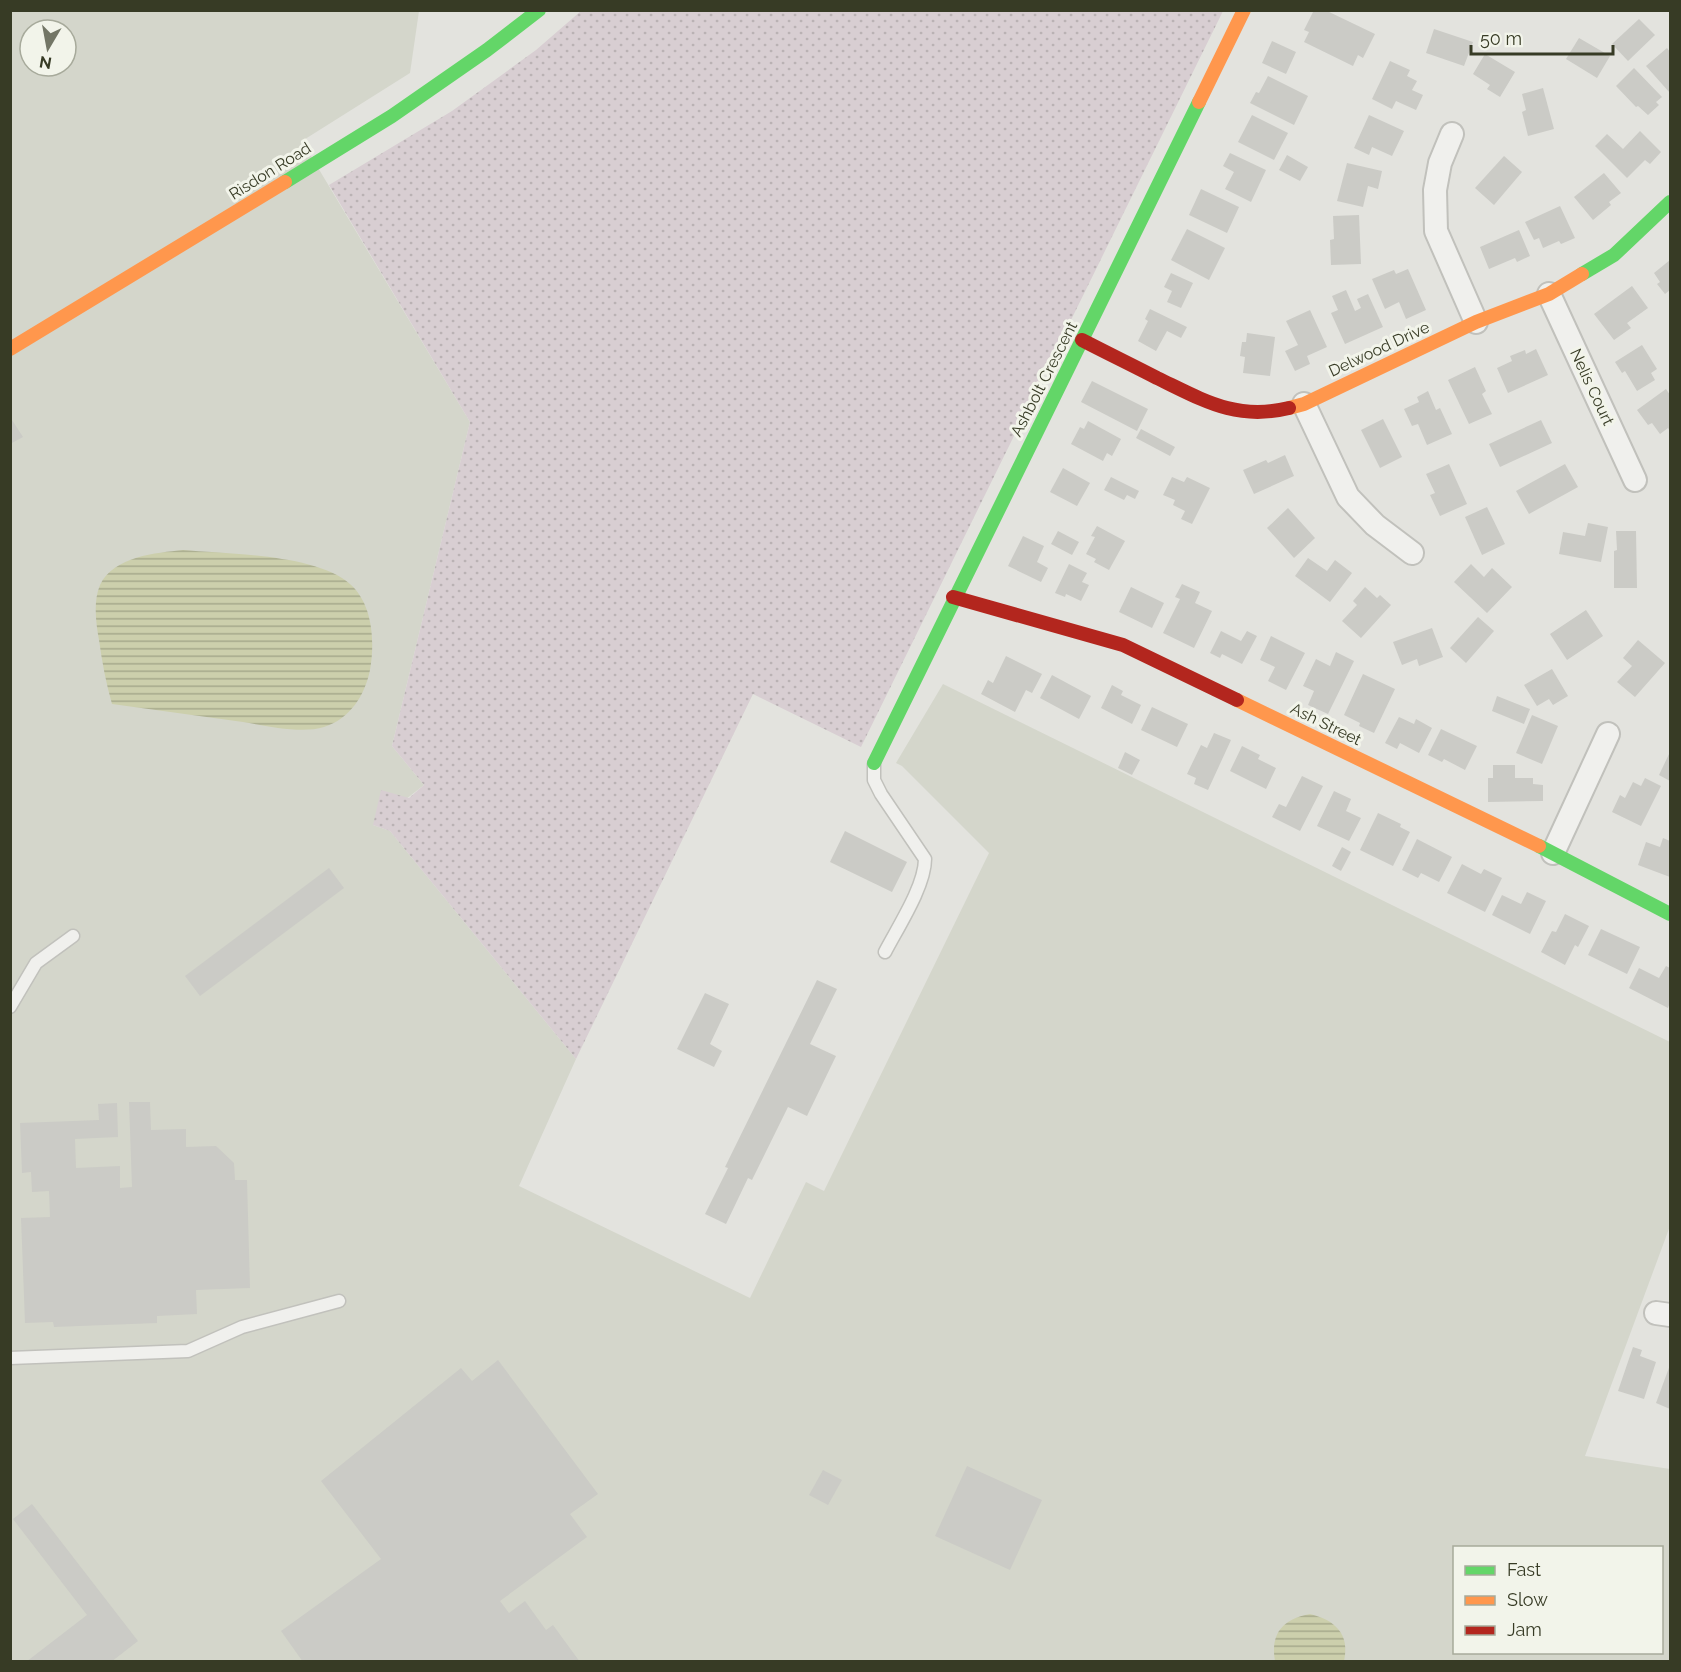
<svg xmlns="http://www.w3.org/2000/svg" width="1681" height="1672" viewBox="0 0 1681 1672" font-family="Raleway,sans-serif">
<defs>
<pattern id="grass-dots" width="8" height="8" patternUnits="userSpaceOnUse" patternTransform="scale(1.5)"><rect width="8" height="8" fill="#d8ced2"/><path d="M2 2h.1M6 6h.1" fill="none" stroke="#bab2b4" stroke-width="1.8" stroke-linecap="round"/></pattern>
<pattern id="water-rules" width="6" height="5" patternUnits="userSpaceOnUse" patternTransform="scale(1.5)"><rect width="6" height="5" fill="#cccfac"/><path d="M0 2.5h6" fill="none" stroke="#a6a98c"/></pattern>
</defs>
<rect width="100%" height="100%" fill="#e3e3de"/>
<path fill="#d4d6cb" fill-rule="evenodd" d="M11,11h408l-9,62 -108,68 168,281 -78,324 32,39 -51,40 17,6 186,228 -57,127 231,112 56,-116 18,9 165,-338 -87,-87 -6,-3 47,-79 727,358v184l-85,230 85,13v192l-1659,1zM30,30h36v36h-36zM1454,1548h208v104h-208z"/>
<path fill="url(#grass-dots)" d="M581,11h642l-362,736 -108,-53 -177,365 -186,-228 -17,-6 8,-35 28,8 15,-13 -32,-39 78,-324 -141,-237 123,-74 84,-61z"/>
<g fill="url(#water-rules)">
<path d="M183,550c44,4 133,4 167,34 23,20 25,58 20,86 -5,25 -20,49 -46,57 -22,7 -58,-1 -81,-5 -44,-6 -87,-12 -131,-18 -6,-21 -10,-42 -13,-64 -3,-16 -6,-39 1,-55 14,-29 56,-32 83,-35z"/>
<path d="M1310,1614c25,6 40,20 34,47h-69c-5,-28 8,-42 35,-47z"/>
</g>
<g fill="#cbcbc6">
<path d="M1314,10h11l50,24 -12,24 -5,-3 -5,11 -49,-24 5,-10 -5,-2z"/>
<path d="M1639,19l16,16 -27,26 -16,-17z"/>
<path d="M1434,29l39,13 -9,24 -38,-13z"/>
<path d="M1579,38l31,18 -13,22 -31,-19z"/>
<path d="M1272,41l24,11 -10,22 -24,-11z"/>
<path d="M1667,48l3,4v41l-24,-27z"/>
<path d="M1485,54l30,18 -15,25 -13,-8 3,-4 -17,-11z"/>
<path d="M1390,61l20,9 -3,6 10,5 -5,9 11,5 -7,15 -20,-9 -4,8 -20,-10z"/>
<path d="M1634,68l28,29 -6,5 3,3 -11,10 -10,-9 -2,1 -20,-21z"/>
<path d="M1268,76l40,20 -14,29 -44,-22 6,-11 3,1z"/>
<path d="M1543,88l11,41 -26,7 -6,-24 4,-2 -4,-16z"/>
<path d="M1252,115l36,18 -14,27 -36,-18z"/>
<path d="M1369,115l35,16 -12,25 -20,-9 -3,8 -15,-7z"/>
<path d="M1640,131l21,21 -11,12 -5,-4 -18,18 -32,-32 12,-12 16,15z"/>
<path d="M1230,153l36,17 -15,32 -26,-13 9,-17 -11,-6z"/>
<path d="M1287,155l21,12 -8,14 -21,-11z"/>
<path d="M1504,156l18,16 -28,33 -19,-17z"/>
<path d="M1347,163l35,8 -4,18 -10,-3 -5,21 -26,-6z"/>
<path d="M1604,173l17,20 -12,9 2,3 -18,15 -19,-23z"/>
<path d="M1201,189l38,18 -12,26 -38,-18z"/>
<path d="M1560,206l15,32 -14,6 -2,-3 -16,7 -4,-10 -5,2 -9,-18z"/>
<path d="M1359,215l2,49 -30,1 -1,-25 4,-1 -1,-23z"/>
<path d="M1187,229l38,19 -16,32 -38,-20z"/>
<path d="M1519,230l11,26 -13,6 -2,-4 -26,11 -9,-22z"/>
<path d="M1670,260v30l-5,4 -8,-10 3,-2 -6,-9z"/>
<path d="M1408,269l18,41 -20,9 -7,-17 -14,7 -13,-30 22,-9 2,4z"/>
<path d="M1171,273l22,10 -12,25 -14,-6 5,-11 -8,-4z"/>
<path d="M1632,286l16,22 -21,15 4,5 -17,12 -20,-26z"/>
<path d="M1346,290l9,21 6,-3 -4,-9 11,-5 15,33 -38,17 -14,-31 7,-3 -6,-14z"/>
<path d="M1150,309l37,18 -6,11 -14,-7 -11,20 -18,-10 10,-20 -3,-2z"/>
<path d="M1310,310l17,37 -20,9 3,8 -15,7 -10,-20 13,-6 -12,-24z"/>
<path d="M1247,333l28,4 -5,39 -27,-3 2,-16 -5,-1 2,-14h4z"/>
<path d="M1642,345l15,24 -6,4 4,7 -18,11 -12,-20 -3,2 -7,-11z"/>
<path d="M1536,349l12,26 -40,18 -11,-25 15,-7 -2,-5 15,-6 1,4z"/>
<path d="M1475,367l11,24 -4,3 10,20 -23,10 -21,-44z"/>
<path d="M1092,381l56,28 -11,22 -56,-29z"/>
<path d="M1666,389l4,6v36l-2,-3 -8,6 -8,-11 -4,2 -11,-15z"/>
<path d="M1428,391l8,19 4,-2 12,26 -25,11 -9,-21 -6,2 -8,-17 15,-7 -2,-5z"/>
<path d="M10,417l13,20 -13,7z"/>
<path d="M1383,419l19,38 -22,11 -19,-38z"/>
<path d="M1541,420l11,23 -52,24 -11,-23z"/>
<path d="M1088,421l33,18 -9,17 -5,-3 -4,8 -32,-17 9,-17 4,2z"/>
<path d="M1141,429l34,18 -5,9 -34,-18z"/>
<path d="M1285,455l9,21 -40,18 -11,-24 23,-10 2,3z"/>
<path d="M1449,464l18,40 -27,12 -10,-21 5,-2 -9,-19z"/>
<path d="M1565,464l13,23 -49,27 -13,-23z"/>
<path d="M1063,468l27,15 -13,23 -27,-14z"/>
<path d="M1111,477l28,14 -4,8 -8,-4 -3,5 -20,-10z"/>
<path d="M1172,477l12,5 3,-5 23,11 -18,36 -11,-5 4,-8 -12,-6 2,-5 -12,-5z"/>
<path d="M1487,507l18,37 -23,11 -17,-38z"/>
<path d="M1288,508l27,30 -21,20 -27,-30z"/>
<path d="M1588,523l20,4 -7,35 -42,-8 4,-22 22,4z"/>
<path d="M1097,526l28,15 -16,29 -15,-8 2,-3 -10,-5 9,-17 -4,-1z"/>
<path d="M1058,531l21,11 -7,13 -21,-11z"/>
<path d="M1616,531h20l1,57h-23v-37l3,-1z"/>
<path d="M1023,536l21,10 -7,16 11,6 -7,14 -33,-16z"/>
<path d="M1308,558l19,13 8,-11 17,13 -22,29 -35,-26z"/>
<path d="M1069,564l18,9 -5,9 7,3 -8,16 -15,-7 -1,3 -10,-4z"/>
<path d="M1471,564l13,13 8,-9 20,19 -25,26 -33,-31z"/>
<path d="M1182,584l18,8 -5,11 17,8 -18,37 -31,-15 17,-34 -5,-2z"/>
<path d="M1131,587l33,16 -12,25 -33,-16z"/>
<path d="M1365,587l12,11 3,-3 11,10 -30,33 -19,-17 15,-16 -4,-4z"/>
<path d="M1586,610l17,26 -36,24 -17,-26z"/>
<path d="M1478,617l16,14 -28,32 -16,-15z"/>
<path d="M1432,628l11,29 -24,9 -2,-7 -15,6 -9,-23z"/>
<path d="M1221,631l20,10 6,-10 10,5 -15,28 -20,-10 -2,4 -10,-5z"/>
<path d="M1271,636l34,17 -19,37 -18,-9 7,-14 -15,-7z"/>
<path d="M1638,640l27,23 -30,34 -18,-15 15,-16 -9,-8z"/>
<path d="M1336,652l18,9 -26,53 -20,-9 6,-14 -11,-5 13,-27 14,7z"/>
<path d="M1006,656l36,18 -10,19 -6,-3 -11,22 -34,-18 7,-14 5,3z"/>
<path d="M1552,669l16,27 -15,9 -4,-6 -12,7 -13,-21z"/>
<path d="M1363,674l32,15 -21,44 -15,-7 1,-3 -16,-8z"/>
<path d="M1052,675l39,21 -12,23 -39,-21z"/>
<path d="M1112,685l11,6 -2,4 20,10 -9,19 -31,-16z"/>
<path d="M1497,696l33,13 -6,15 -32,-13z"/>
<path d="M1152,707l36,17 -11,23 -36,-17z"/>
<path d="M1532,715l26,11 -16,38 -26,-11z"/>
<path d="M1399,717l15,7 2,-5 16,9 -13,25 -19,-10 -3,6 -12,-6z"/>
<path d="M1441,729l36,17 -12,24 -21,-11 -2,3 -14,-7z"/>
<path d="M1214,733l17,7 -23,50 -14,-6 2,-6 -9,-4 14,-29 6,3z"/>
<path d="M1242,746l18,9 -2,4 18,9 -10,21 -36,-18z"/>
<path d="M1125,752l15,8 -8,15 -14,-7z"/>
<path d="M1670,752v29l-11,-6z"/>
<path d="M1493,765h22v13h18v6l10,1v16l-55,1v-24h5z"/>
<path d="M1302,776l21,10 -23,45 -28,-14 7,-13 7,3z"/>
<path d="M1645,778l16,8 -20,40 -29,-14 8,-17 5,3 8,-16 8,4z"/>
<path d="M1334,791l17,8 -5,12 15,7 -12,23 -32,-15z"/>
<path d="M1378,813l23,11 -1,3 10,5 -17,34 -33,-16z"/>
<path d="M845,831l62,31 -15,30 -62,-30z"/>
<path d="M1663,838l7,3v36l-32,-12 8,-23 14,5z"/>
<path d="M1417,839l35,18 -13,25 -18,-9 -3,5 -16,-8z"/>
<path d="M1342,847l9,5 -10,19 -9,-5z"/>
<path d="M1462,864l19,10 3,-5 18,9 -17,34 -38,-19z"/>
<path d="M329,868l15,20 -144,108 -15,-20z"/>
<path d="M1527,892l19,9 -16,33 -38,-19 10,-20 19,9z"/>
<path d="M1565,914l24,12 -11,21 -3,-2 -10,20 -24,-13 11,-21 4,1z"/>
<path d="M1601,929l39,18 -13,27 -39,-19z"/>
<path d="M1666,966l4,2v34l-2,6 -39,-20 10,-20 20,10z"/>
<path d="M817,980l20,9 -27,55 26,12 -29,60 -19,-9 -36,73 -4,-2 -22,46 -21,-10 23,-46 -3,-1z"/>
<path d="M705,993l24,11 -19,40 12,7 -8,16 -37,-18z"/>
<path d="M129,1102h21l1,28 35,-1v18l30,-1 18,17 1,17h12l3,108 -54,2 1,24 -40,2v7l-103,4 -1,-5 -28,1 -4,-105 29,-1 -1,-26 -17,1 -1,-20 -9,1 -2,-50 79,-3 -1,-16 19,-1 1,34 -43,2 1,29 44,-2v22l12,-1z"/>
<path d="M1633,1347l9,3 -2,6 16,6 -12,37 -26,-8z"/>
<path d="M498,1360l100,134 -28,20 17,23 -87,64 9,12 16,-12 21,29 7,-5 27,37h-277l-22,-31 100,-72 -60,-78 140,-113 11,13z"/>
<path d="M1670,1365v44l-14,-6z"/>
<path d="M967,1466l75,34 -32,70 -75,-34z"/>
<path d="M823,1470l19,10 -14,25 -19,-10z"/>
<path d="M32,1504l106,137 -27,21h-85l61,-47 -74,-96z"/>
</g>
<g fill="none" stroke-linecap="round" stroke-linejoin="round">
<g stroke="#c1c1bc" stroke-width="15">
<g id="lane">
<path d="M874,764v16l7,14 44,65c0,27 -27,68 -40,93"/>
<path d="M10,1007l26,-44 37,-27"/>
<path d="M10,1358l178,-7 54,-24 97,-26"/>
</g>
</g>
<g stroke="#c1c1bc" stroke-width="26">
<g id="street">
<path d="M1452,134l-12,29 -5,27 1,41 40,91"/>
<path d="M1549,294l86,186"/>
<path d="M1304,404l44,93 27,28 37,28"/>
<path d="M1553,853l55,-119"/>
<path d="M1656,1313l14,2"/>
</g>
</g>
<use href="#lane" stroke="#f0f0ed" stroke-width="12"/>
<use href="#street" stroke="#f0f0ed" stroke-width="22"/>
<g stroke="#63d668" stroke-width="14">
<path d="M285,182l107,-66 95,-66 52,-40"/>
<path d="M1582,274l32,-19 56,-53"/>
<path d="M874,763l325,-661"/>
<path d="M1539,846l131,68"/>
</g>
<g stroke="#ff974d" stroke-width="14">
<path d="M1199,102l45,-92"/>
<path d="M10,349l275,-167"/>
<path d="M1289,408l15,-4 172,-82 73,-28 33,-20"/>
<path d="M1237,700l302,146"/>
</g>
<g stroke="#b3261e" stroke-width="14">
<path d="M1082,340c25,13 50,25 75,38 46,22 79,43 132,30"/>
<path d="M953,597l170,48 114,55"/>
</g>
</g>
<g text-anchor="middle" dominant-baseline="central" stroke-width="6" stroke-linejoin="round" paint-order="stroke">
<g font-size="16" fill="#373b25" stroke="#f2f4ea">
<text transform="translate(270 171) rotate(-32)">Risdon Road</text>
<text transform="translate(1379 349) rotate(-25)">Delwood Drive</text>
<text transform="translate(1044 379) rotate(-63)">Ashbolt Crescent</text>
<text transform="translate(1592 387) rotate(65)">Nelis Court</text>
<text transform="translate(1326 724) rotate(26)">Ash Street</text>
</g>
</g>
<rect width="1681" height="1672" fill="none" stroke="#373b25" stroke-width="24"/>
<rect x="1453" y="1546" width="210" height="108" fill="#f2f4ea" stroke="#a7aa9b" stroke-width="1.5"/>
<rect x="1465" y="1566" width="30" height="9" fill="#63d668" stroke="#a7aa9b" stroke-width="1.5"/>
<text x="1507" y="1576" font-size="18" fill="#373b25">Fast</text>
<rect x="1465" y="1596" width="30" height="9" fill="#ff974d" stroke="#a7aa9b" stroke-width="1.5"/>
<text x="1507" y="1606" font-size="18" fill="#373b25">Slow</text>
<rect x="1465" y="1626" width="30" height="9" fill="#b3261e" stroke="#a7aa9b" stroke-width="1.5"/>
<text x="1507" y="1636" font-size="18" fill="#373b25">Jam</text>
<g transform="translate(48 48) rotate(190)"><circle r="28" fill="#f2f4ea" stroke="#a7aa9b" stroke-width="1.5"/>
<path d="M0-4.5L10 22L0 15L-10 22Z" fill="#737666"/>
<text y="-9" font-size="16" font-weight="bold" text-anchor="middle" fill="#373b25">N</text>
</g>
<path d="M1471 45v9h142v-9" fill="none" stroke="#373b25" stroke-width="3"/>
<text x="1480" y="45" font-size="18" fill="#373b25" stroke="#f2f4ea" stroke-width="4.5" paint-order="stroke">50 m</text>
</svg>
